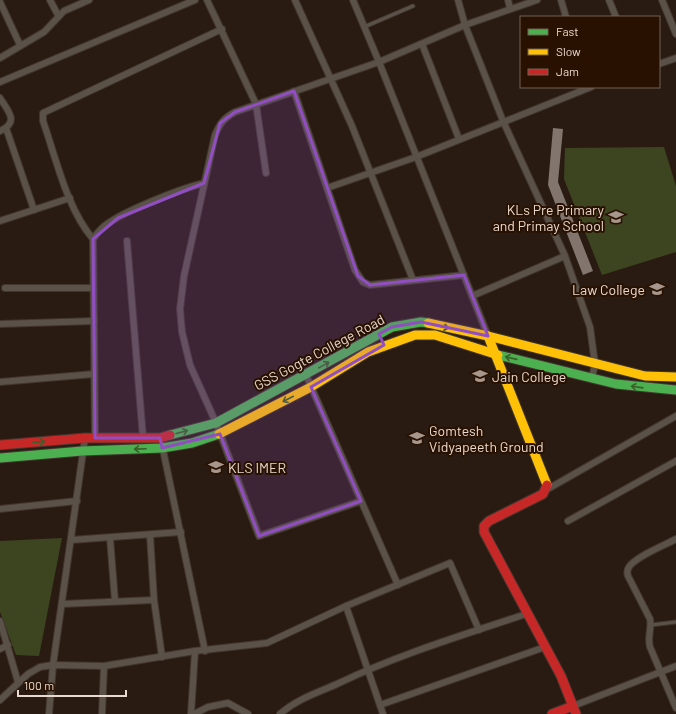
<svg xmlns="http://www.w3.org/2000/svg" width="676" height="714" viewBox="0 0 676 714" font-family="Barlow,sans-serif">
<rect width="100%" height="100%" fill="#291b12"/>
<g fill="#3d4520">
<path d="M664,147l12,39v66l-74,23 -38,-96 1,-31z"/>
<path d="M62,538l-23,118 -23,-1 -16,-43v-71z"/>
</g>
<path fill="#82756e" d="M553,128l10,1 -5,53 35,89 -10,4 -35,-90z"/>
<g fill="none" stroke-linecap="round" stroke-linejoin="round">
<g stroke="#42362e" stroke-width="5">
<g id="lane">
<path d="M364,27l49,-21"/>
<path d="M651,625l25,-3"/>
</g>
</g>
<g stroke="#42362e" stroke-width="8">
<g id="street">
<path d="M50,0l8,15"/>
<path d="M207,0l49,104 10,69"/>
<path d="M295,0l57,126 61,154"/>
<path d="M353,0l26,62 109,274"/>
<path d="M458,0l7,25 38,96 62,135 25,71 5,37 -3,14"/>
<path d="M508,0l2,8"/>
<path d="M561,0l5,17"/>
<path d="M609,0l7,17"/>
<path d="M662,0l14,34"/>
<path d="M0,2l20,43"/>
<path d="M422,44l37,95"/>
<path d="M0,58l44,-26 20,-21 25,-11"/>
<path d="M659,64l17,-6"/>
<path d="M0,82l195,-82"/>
<path d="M294,91l33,97 89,-31 175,-70"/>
<path d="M0,98c8,13 20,24 0,33"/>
<path d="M6,128l28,82"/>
<path d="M327,188l28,82 8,12 7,3 94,-10"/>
<path d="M0,221l70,-23"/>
<path d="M93,239c-26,-30 -37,-81 -50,-118v-8l179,-84"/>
<path d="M127,241l16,197"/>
<path d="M5,288h87"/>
<path d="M472,296l93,-40"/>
<path d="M0,324l94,-3"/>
<path d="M306,375l92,210"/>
<path d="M0,382l94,-8"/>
<path d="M95,438l-2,-199c2,-3 5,-7 8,-10 16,-16 79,-40 103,-46"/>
<path d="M162,445l43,206"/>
<path d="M546,490l130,-74"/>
<path d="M361,501l-102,35 -43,-113 -26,-58 -8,-33 -2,-23 4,-33 31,-141c5,-12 9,-17 20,-23l144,-50 86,-37 72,-25"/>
<path d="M0,509l77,-8"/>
<path d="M568,521l108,-60"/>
<path d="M150,535l4,65 8,57"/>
<path d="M110,538l5,63"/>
<path d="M676,539c-11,6 -41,18 -47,28 -2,3 -2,6 -1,9l22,43c2,10 -3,18 0,28l26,61"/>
<path d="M71,540l110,-8"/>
<path d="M62,604l92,-4"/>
<path d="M346,606l37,108"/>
<path d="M0,621l18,61"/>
<path d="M0,649l8,-4"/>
<path d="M0,700l28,-26 12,-7 13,-2 51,1 91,-15 72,-8 79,-37 104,-43 29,67"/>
<path d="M380,705l165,-58"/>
<path d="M573,706l103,-40"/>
<path d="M49,714l4,-49 32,-227"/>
<path d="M102,714l2,-48"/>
<path d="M191,714l4,-63"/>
<path d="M194,714l14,-7 20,-4 20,11"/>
<path d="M280,714c17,-15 37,-21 57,-30 60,-29 126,-49 189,-70"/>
</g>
</g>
<g stroke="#42362e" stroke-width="11">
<g id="fast">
<path d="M498,355l118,29 60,6"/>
<path d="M170,435l46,-12 176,-96 29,-5 7,1"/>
<path d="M0,458l82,-7 80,-3 30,-5 27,-9"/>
</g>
</g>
<g stroke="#42362e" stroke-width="11">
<g id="slow">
<path d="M428,323l60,13 157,40 31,1"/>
<path d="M488,336l59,149"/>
<path d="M219,434l92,-47 57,-35 47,-17h20l63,20"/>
</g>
</g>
<g stroke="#42362e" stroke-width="11">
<g id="jam">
<path d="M0,445l85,-7h75l10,-3"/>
<path d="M547,485l-4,9 -54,27 -5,5v6l77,144 15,38"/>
<path d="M552,714l21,-8"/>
</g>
</g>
<use href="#lane" stroke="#5a5149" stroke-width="3"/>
<use href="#street" stroke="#5a5149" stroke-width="6"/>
<use href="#fast" stroke="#4caf50" stroke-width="9"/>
<use href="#slow" stroke="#ffc107" stroke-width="9"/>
<use href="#jam" stroke="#c62828" stroke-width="9"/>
</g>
<defs><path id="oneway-shaft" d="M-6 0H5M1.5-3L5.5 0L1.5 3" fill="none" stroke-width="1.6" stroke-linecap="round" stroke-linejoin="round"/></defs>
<g stroke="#3a6028">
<use href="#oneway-shaft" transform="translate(443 327) rotate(12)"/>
<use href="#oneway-shaft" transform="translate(511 358) rotate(-167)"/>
<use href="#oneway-shaft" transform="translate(324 365) rotate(-29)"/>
<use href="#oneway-shaft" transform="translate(637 387) rotate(-172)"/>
<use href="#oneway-shaft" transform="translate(288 399) rotate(153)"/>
<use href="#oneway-shaft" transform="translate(182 432) rotate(-15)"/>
<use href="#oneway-shaft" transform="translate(39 442) rotate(-5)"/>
<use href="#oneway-shaft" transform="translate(140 449) rotate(178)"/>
</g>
<path fill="#914ec2" fill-opacity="0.2" stroke="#914ec2" stroke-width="3" stroke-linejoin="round" d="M294,91l64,185 12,9 94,-10 24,61 -67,-14 -29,5 -13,7 5,11 -73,42 50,114 -102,35 -39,-102 -58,14 -2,-10h-65l-2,-199 25,-21 86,-35 16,-60 15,-11z"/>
<defs>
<g id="school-bare" transform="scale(1.2)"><path d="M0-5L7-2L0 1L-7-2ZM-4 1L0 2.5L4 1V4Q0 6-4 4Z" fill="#a6968c" stroke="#281101" stroke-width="2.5" paint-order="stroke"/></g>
<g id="university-bare" transform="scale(1.2)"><path d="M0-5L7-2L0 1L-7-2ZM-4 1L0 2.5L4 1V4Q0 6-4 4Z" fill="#a6968c" stroke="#281101" stroke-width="2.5" paint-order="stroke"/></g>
</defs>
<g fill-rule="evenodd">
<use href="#school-bare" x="616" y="217"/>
<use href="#school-bare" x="657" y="289"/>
<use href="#university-bare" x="480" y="376"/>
<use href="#university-bare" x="417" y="438"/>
<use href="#university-bare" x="216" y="467"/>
</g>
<g text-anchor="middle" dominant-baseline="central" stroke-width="4" stroke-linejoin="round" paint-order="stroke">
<g font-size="14" fill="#e9d8cd" stroke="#281101" text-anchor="start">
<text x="604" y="209" text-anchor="end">KLs Pre Primary<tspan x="604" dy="16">and Primay School</tspan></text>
<text x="645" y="289" text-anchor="end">Law College</text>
<text x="492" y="376">Jain College</text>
<text x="429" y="430">Gomtesh<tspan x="429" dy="16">Vidyapeeth Ground</tspan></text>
<text x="228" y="467">KLS IMER</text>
</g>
<g font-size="14" fill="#e9d8cd" stroke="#281101">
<text transform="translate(319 352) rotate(-28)">GSS Gogte College Road</text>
</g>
</g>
<rect x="520" y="16" width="140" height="72" fill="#281101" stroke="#756153"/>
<rect x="528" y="29" width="20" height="6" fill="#4caf50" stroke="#756153"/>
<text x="556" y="36" font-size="12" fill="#e9d8cd">Fast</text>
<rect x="528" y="49" width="20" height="6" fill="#ffc107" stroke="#756153"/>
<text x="556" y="56" font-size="12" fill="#e9d8cd">Slow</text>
<rect x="528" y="69" width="20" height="6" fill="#c62828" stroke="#756153"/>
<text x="556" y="76" font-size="12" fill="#e9d8cd">Jam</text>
<path d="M18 690v6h108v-6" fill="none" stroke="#e9d8cd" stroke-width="2"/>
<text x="24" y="690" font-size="12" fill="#e9d8cd" stroke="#281101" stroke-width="3" paint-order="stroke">100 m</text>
</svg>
